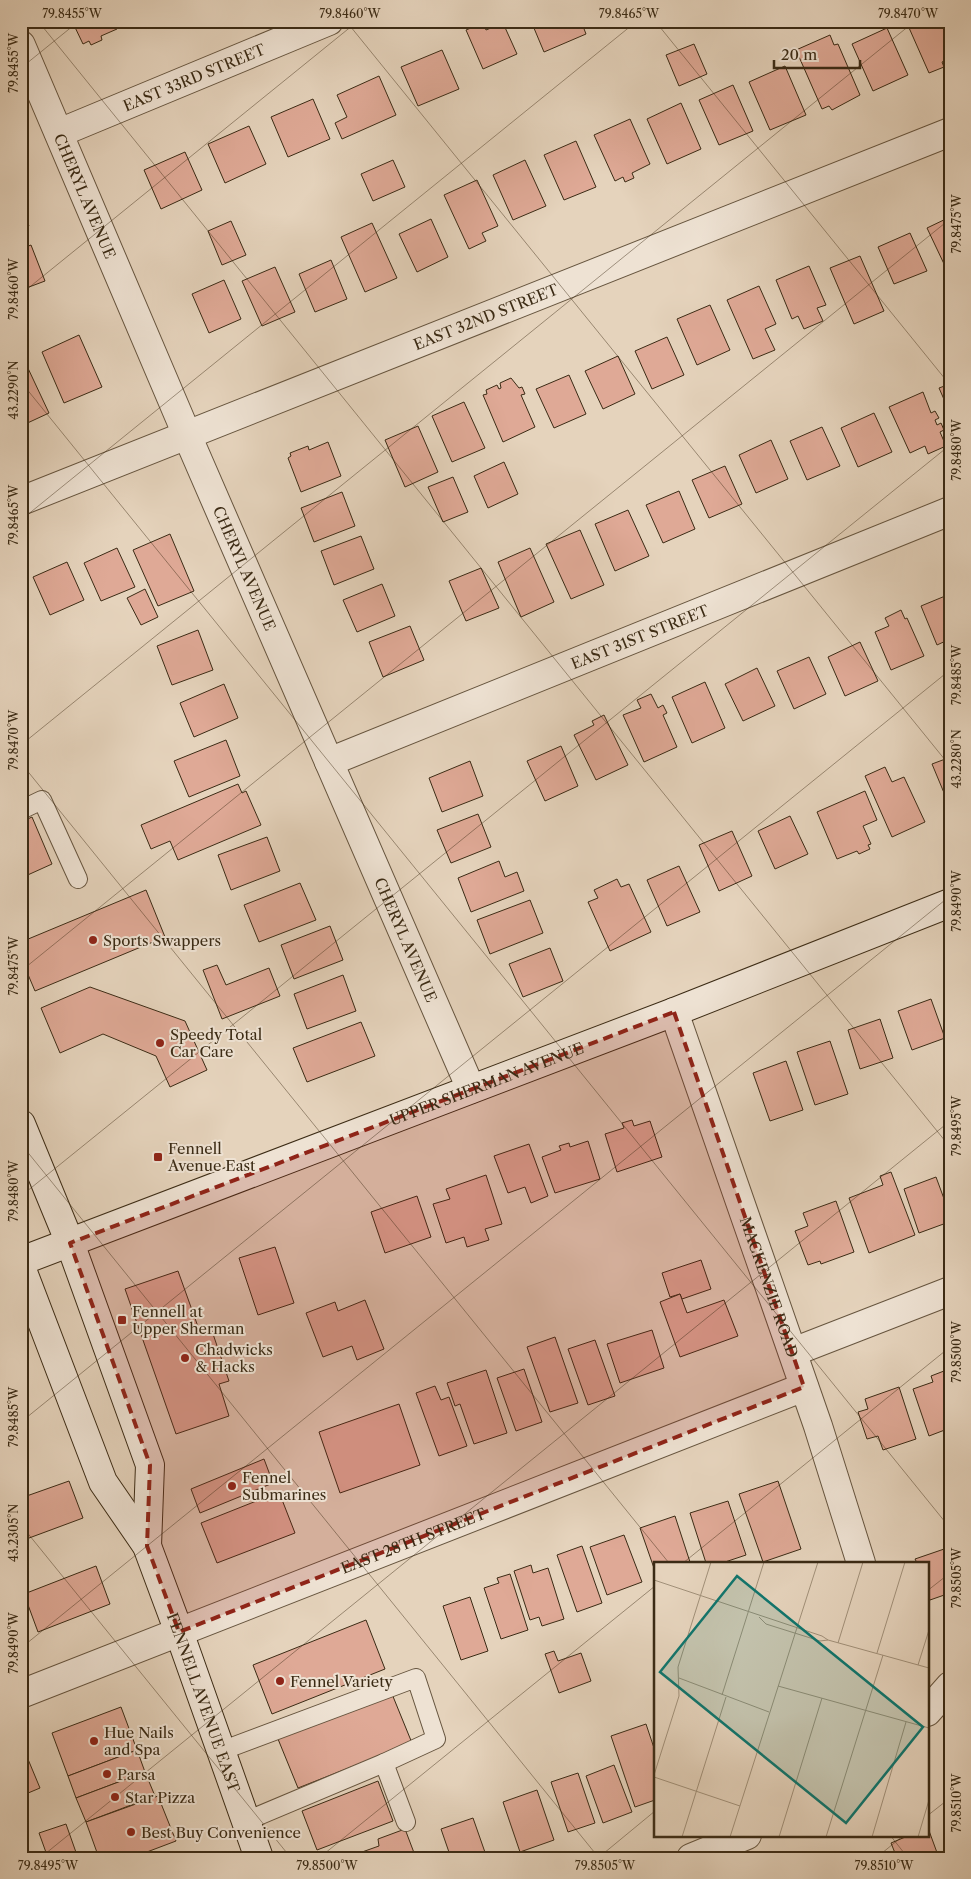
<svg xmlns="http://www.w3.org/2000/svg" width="971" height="1879" viewBox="0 0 971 1879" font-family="'Libre Caslon Text',serif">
<rect width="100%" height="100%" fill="#e5d3bc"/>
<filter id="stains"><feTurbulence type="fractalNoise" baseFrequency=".004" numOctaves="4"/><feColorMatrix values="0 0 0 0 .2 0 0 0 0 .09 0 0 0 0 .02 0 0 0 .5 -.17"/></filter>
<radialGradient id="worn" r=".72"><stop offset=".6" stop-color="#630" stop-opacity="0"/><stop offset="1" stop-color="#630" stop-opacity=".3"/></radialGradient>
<g fill="#dfa996" stroke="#3b2b15">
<path d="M72,21h42l3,8 -16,7 1,4 -11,5 -2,-4 -6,3z"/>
<path d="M129,21h17l1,1 -12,5 -2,-5 -4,1z"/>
<path d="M531,21h50l5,13 -42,18z"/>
<path d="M906,21h39l5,11v26l-8,4 2,5 -15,6z"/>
<path d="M483,23l3,7 17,-7 14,31 -34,15 -17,-39z"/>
<path d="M887,28l21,47 -35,16 -21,-47z"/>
<path d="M830,35l4,10 4,-1 22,51 -28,15 -3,-4 -7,3 -26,-59z"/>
<path d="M694,44l13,30 -28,12 -13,-31z"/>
<path d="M442,50l17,39 -41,17 -17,-39z"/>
<path d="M785,66l21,49 -36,15 -21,-48z"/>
<path d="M379,76l17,39 -54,24 -7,-16 12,-6 -10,-22z"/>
<path d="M733,85l20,46 -34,14 -20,-45z"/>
<path d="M313,99l17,40 -42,18 -17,-40z"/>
<path d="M681,103l20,46 -34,15 -20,-45z"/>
<path d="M630,119l20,45 -18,9 2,5 -9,4 -2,-5 -8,4 -21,-46z"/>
<path d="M249,126l17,38 -41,19 -17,-39z"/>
<path d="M576,141l20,46 -32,13 -20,-45z"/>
<path d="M185,152l17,38 -41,19 -17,-39z"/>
<path d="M393,160l12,27 -32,14 -12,-27z"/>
<path d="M525,160l21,46 -33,14 -20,-45z"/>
<path d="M477,180l21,46 -16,7 4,8 -17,8 -25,-54z"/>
<path d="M21,209l8,17 -8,3z"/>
<path d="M950,217v47l-5,2 -18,-38z"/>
<path d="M431,219l17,38 -31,15 -18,-38z"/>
<path d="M231,221l15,34 -24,10 -14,-34z"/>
<path d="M372,223l25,55 -32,14 -24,-55z"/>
<path d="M910,233l17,38 -33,13 -16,-37z"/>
<path d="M31,245l14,36 -24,9v-41z"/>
<path d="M860,256l24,55 -30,13 -24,-56z"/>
<path d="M331,260l16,39 -32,13 -16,-38z"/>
<path d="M809,266l17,39 -9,3 6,13 -19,8 -6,-13 -6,3 -16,-39z"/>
<path d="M275,267l20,45 -33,14 -20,-45z"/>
<path d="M224,280l17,39 -32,14 -17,-39z"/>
<path d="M759,286l17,38 -11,5 10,21 -22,9 -26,-59z"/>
<path d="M710,305l20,45 -33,15 -20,-46z"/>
<path d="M79,335l23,52 -38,16 -22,-51z"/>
<path d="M667,337l17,38 -32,14 -17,-38z"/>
<path d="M618,356l17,38 -32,15 -18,-38z"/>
<path d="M26,364l23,49 -28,13v-59z"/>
<path d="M569,375l17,39 -32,14 -18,-39z"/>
<path d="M511,378l8,10 3,-1 3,7 -4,1 14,32 -32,15 -20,-47 4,-1 -1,-4 11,-5 2,4 2,-1 -1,-5z"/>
<path d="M950,384v29l-11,-25z"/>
<path d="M923,392l8,21 4,-2 4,7 -4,2 2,5 4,-2 3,7 -4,2 6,14 -18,8 -3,-8 -15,7 -21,-46z"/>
<path d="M464,402l21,46 -33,14 -20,-46z"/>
<path d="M874,413l18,39 -34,15 -17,-39z"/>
<path d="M418,426l20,46 -33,15 -20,-47z"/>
<path d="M822,427l18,39 -33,14 -17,-39z"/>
<path d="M771,440l17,39 -32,14 -17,-38z"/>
<path d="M328,442l13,34 -40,16 -13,-34 3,-2 -1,-3 18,-7 1,4z"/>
<path d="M504,462l14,32 -30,14 -14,-32z"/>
<path d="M725,466l17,38 -33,14 -17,-38z"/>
<path d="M453,477l15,35 -25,10 -15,-35z"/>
<path d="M679,491l16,38 -32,14 -17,-38z"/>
<path d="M342,492l13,34 -41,16 -13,-34z"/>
<path d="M628,510l21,46 -34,15 -20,-47z"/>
<path d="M580,530l24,55 -33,14 -25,-55z"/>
<path d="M170,534l24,57 -36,15 -25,-56z"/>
<path d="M361,536l13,33 -40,16 -13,-34z"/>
<path d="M117,548l18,39 -34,14 -17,-38z"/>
<path d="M530,548l24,54 -33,15 -23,-55z"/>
<path d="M67,562l17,38 -34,15 -17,-38z"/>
<path d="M481,568l18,40 -33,13 -17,-40z"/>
<path d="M382,584l13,32 -38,16 -14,-32z"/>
<path d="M145,589l13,28 -17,8 -14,-27z"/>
<path d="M950,594v45l-13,6 -16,-39z"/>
<path d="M901,610l4,9 2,-1 17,38 -33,14 -16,-38 14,-6 -4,-8z"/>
<path d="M410,626l14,34 -41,17 -14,-35z"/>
<path d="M198,630l15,40 -41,15 -15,-39z"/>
<path d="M860,642l18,39 -33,15 -17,-39z"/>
<path d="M809,657l17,37 -32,15 -17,-38z"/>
<path d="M757,668l18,38 -32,15 -18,-37z"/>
<path d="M705,682l20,46 -33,15 -20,-46z"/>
<path d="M224,684l14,34 -44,19 -14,-34z"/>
<path d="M651,694l7,14 5,-3 4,8 -4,2 14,32 -33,15 -21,-47 18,-7 -4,-8z"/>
<path d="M604,715l24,50 -32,15 -22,-45 20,-10 -2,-4z"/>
<path d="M226,740l14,36 -51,21 -15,-36z"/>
<path d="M561,746l17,40 -33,15 -18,-40z"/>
<path d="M948,758l2,4v37l-3,1 -15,-36z"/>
<path d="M470,761l13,35 -41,16 -13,-34z"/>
<path d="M885,767l7,15 12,-5 21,45 -33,15 -27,-61z"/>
<path d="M238,784l4,9 4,-2 15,34 -83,35 -8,-19 -19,8 -10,-24z"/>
<path d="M865,791l12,29 -14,6 8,18 -3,1 2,4 -11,5 -2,-3 -20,8 -20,-47z"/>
<path d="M478,814l13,33 -40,16 -14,-33z"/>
<path d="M790,816l18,38 -33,15 -17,-38z"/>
<path d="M32,817l20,47 -31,14v-56z"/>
<path d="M732,831l20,45 -33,15 -20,-46z"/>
<path d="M267,837l13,34 -49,19 -13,-35z"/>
<path d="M499,861l6,16 12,-5 7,19 -53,21 -13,-34z"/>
<path d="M679,866l21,46 -33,14 -20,-46z"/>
<path d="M617,879l4,8 8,-3 22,48 -41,19 -22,-49 10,-4 -4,-8z"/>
<path d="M300,883l16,37 -57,22 -15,-37z"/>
<path d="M146,890l19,47 -130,54 -14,-33v-16z"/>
<path d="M530,900l13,33 -53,21 -13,-34z"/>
<path d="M330,926l13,34 -49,19 -13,-34z"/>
<path d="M550,948l13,33 -40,16 -14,-33z"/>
<path d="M217,965l9,20 43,-17 11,28 -58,23 -19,-49z"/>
<path d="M343,975l13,36 -49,18 -13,-35z"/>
<path d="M90,987l95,34 22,49 -37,17 -14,-31 -53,-22 -43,19 -19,-45z"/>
<path d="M931,999l14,39 -33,12 -14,-39z"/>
<path d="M880,1019l13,39 -33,11 -12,-39z"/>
<path d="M361,1022l14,34 -68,26 -14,-34z"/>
<path d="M830,1041l18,53 -33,11 -18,-53z"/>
<path d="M786,1061l17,49 -33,11 -17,-48z"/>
<path d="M632,1120l2,6 16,-5 12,36 -45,15 -12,-38 19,-6 -2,-5z"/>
<path d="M588,1141l12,38 -45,14 -13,-36 19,-7 -2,-4 10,-3 1,4z"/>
<path d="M529,1144l19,52 -17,7 -6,-16 -17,6 -14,-37z"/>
<path d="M891,1172l24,63 -46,18 -20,-55 34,-13 -3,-9z"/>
<path d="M486,1175l16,49 -17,5 4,11 -22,7 -3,-10 -18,6 -13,-39 17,-5 -4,-10z"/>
<path d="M936,1177l14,38 -2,3 1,4 -30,11 -15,-44z"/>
<path d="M417,1196l14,41 -46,16 -14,-41z"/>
<path d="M836,1201l18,51 -33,12 -1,-3 -12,4 -13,-34 13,-5 -5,-13z"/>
<path d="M275,1247l19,56 -36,12 -19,-57z"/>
<path d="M701,1260l10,29 -29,10 -2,-5 -10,3 -8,-24z"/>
<path d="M178,1271l23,64 11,-4 17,50 -10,3 10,32 -53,18 -51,-145z"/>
<path d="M680,1294l7,19 37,-13 14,36 -58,21 -20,-55z"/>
<path d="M365,1300l19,49 -27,11 -5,-14 -29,11 -17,-44 29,-11 3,9z"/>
<path d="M652,1330l12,38 -44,15 -13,-39z"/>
<path d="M555,1337l23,66 -28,9 -23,-65z"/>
<path d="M595,1340l20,56 -27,9 -20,-56z"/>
<path d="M524,1369l18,53 -26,9 -19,-53z"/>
<path d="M486,1370l21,63 -33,11 -14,-40 -5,2 -8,-23z"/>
<path d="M944,1371l1,6 3,-1 2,5v47l-21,8 -16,-47 20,-7 -2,-6z"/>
<path d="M435,1386l6,14 8,-3 18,49 -28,10 -23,-63z"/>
<path d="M899,1387l17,52 -33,11 -5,-14 -11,3 -9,-27 10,-3 -3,-10z"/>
<path d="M399,1404l21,61 -80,28 -21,-61z"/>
<path d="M264,1459l9,24 -73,30 -9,-24z"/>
<path d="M69,1481l14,37 -62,23v-43z"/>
<path d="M778,1481l23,68 -38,13 -24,-68z"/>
<path d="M279,1492l16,41 -78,30 -16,-40z"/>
<path d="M728,1501l18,54 -24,8h-16l-16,-50z"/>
<path d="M675,1516l15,46 -35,1v8l-15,-43z"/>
<path d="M624,1535l18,47 -35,13 -17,-48z"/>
<path d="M582,1546l20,57 -25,9 -20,-57z"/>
<path d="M950,1547v46l-20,7 -3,-6v-31h-10l-2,-4z"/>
<path d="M531,1565l2,8 15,-5 16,51 -22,7 -3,-9 -9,3 -16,-49z"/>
<path d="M96,1566l14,38 -72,28 -14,-38z"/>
<path d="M510,1574l18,56 -27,9 -17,-51 15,-5 -2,-5z"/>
<path d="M470,1597l18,54 -27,9 -18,-54z"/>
<path d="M366,1620l19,49 -113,45 -19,-49z"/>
<path d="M554,1651l4,10 23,-8 10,28 -32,12 -14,-39z"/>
<path d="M392,1694l20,49 -114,45 -20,-49z"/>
<path d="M121,1707l16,43 -69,26 -16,-43z"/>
<path d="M646,1724l9,27v49l-20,7 -24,-71z"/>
<path d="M137,1750l8,22 -69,26 -8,-22z"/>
<path d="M25,1752l15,36 -19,8v-43z"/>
<path d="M614,1765l18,47 -29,11 -17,-47z"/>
<path d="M145,1772l10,24 -69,26 -10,-24z"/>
<path d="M578,1773l17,50 -27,9 -17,-50z"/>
<path d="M378,1781l15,40 -76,29 -15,-39z"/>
<path d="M537,1790l17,50 -34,12 -17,-50z"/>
<path d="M158,1796l18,45 -45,17h-32l-13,-36z"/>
<path d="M473,1818l14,40h-36l-10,-29z"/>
<path d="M66,1824l12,34h-30l-9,-25z"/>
<path d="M928,1828l11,30h-42l-6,-15 19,-8h17z"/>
<path d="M405,1829l11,29h-71l34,-12 -1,-7z"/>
</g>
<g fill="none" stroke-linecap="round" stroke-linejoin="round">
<g stroke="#66553f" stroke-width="20">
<g id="service">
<path d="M21,810l21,-10 36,79"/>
<path d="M221,1751l195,-73 20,61 -52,24 -138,58"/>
<path d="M384,1763l22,59"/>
</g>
</g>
<g stroke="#66553f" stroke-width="30">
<g id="minor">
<path id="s1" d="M21,45l166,390 284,654"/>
<path id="s2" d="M59,133l270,-112"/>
<path id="s3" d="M21,501l929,-369"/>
<path id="s4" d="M329,762l621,-251"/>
<path id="s5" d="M674,1012l144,414 43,137"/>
<path d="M793,1352l157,-61"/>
<path id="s6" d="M21,1694l783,-307"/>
<path d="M927,1712l23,-26"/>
<path d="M691,1858l56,-23"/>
</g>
</g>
<g stroke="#3b2b15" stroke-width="30">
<g id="secondary">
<path d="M21,1124l49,119 80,222 -3,81"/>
<path id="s7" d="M21,1261l653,-249 276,-109"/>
<path id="s8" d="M21,1267l82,215 44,64 32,86 80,226"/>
</g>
</g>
<use href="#service" stroke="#eee2d3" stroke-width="18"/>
<use href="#minor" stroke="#eee2d3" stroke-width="28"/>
<use href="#secondary" stroke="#eee2d3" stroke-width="28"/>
</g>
<path fill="#8f2418" fill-opacity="0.2" stroke="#8f2418" stroke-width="4" stroke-dasharray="10 6" stroke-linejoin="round" d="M674,1012l130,375 -625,245 -32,-86 3,-81 -80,-222z"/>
<path fill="none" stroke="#3b2b15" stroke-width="1" stroke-opacity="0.45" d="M38,21l912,1126M346,21l604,745M655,21l295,364M21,68l58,-47M21,294l337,-273M21,382l929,1146M21,520l616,-499M21,745l894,-724M21,763l648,800M21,971l929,-752M21,1144l578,714M21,1196l929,-751M21,1422l929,-752M21,1525l270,333M683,1563l267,-216M927,1591l23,-18M21,1648l929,-752M927,1816l23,-18M890,1835l18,23M40,1858l910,-737M319,1858l336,-272M598,1858l57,-47M876,1858l28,-23"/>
<g fill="#8f2418" stroke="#eee2d3" stroke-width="2">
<circle cx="93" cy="940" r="5"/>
<circle cx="160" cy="1043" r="5"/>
<rect x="153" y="1152" width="10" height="10" rx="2.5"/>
<rect x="117" y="1315" width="10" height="10" rx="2.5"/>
<circle cx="185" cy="1358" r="5"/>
<circle cx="232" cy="1486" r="5"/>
<circle cx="280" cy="1681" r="5"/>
<circle cx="94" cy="1741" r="5"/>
<circle cx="107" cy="1774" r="5"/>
<circle cx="115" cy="1797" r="5"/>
<circle cx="131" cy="1832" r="5"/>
</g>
<g text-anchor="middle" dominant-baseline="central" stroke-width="4" stroke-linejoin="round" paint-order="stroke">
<g font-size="15" fill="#3b2b15" stroke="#eee2d3">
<text stroke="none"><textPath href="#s2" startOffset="146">EAST 33RD STREET</textPath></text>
<text stroke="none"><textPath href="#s1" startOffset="164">CHERYL AVENUE</textPath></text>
<text stroke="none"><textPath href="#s3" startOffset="500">EAST 32ND STREET</textPath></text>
<text stroke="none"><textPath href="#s1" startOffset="569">CHERYL AVENUE</textPath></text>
<text stroke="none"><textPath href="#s4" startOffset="335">EAST 31ST STREET</textPath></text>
<text stroke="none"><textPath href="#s1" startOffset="974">CHERYL AVENUE</textPath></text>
<text stroke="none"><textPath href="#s7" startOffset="498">UPPER SHERMAN AVENUE</textPath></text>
<text stroke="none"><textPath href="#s5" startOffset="291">MACKENZIE ROAD</textPath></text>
<text stroke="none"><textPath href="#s6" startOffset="421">EAST 28TH STREET</textPath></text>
<text stroke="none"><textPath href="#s8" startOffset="474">FENNELL AVENUE EAST</textPath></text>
</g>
<g font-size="15" fill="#3b2b15" stroke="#eee2d3" text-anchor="start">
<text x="103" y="940">Sports Swappers</text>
<text x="170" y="1034">Speedy Total<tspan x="170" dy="17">Car Care</tspan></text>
<text x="168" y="1148">Fennell<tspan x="168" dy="17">Avenue East</tspan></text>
<text x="132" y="1311">Fennell at<tspan x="132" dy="17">Upper Sherman</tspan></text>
<text x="195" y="1349">Chadwicks<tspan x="195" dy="17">&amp; Hacks</tspan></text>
<text x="242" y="1477">Fennel<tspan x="242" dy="17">Submarines</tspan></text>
<text x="290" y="1681">Fennel Variety</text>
<text x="104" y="1732">Hue Nails<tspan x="104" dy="17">and Spa</tspan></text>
<text x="117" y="1774">Parsa</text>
<text x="125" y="1797">Star Pizza</text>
<text x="141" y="1832">Best Buy Convenience</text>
</g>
</g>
<g transform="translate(654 1562)">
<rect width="275" height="275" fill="#e5d3bc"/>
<path fill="none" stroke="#a19079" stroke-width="1" d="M0,18l168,56 6,4M105,55l7,7 54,17 8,-1 101,28M184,81l25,-81M223,91l28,-91M264,103l11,-35M25,116l90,34M124,124l151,42M68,133l42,-133M0,213l25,-79 -1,-29 33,-105M0,215l86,29M28,275l44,-140M76,275l88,-275M125,275l43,-139M172,275l57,-182M218,275l34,-115M264,275l11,-37"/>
<path fill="#0f766e" fill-opacity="0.15" stroke="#0f766e" stroke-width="2.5" d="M83,14l186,151 -77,96 -186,-151z"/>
<rect width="275" height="275" fill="none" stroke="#3b2b15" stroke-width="2.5"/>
</g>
<rect width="971" height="1879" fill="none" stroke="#e5d3bc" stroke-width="55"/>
<path d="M774 60v8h86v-8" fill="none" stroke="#3b2b15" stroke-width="2.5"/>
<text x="781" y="60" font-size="15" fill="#3b2b15" stroke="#eee2d3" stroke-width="4" paint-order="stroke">20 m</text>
<rect x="28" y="28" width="916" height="1824" fill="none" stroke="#3b2b15" stroke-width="2"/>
<g font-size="12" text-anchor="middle" fill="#3b2b15">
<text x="72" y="18">79.8455°W</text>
<text x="350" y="18">79.8460°W</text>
<text x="629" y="18">79.8465°W</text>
<text x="908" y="18">79.8470°W</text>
<text transform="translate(14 63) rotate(-90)" y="4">79.8455°W</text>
<text transform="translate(957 224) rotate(-90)" y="4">79.8475°W</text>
<text transform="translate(14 289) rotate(-90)" y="4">79.8460°W</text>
<text transform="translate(14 390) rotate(-90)" y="4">43.2290°N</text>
<text transform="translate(957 450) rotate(-90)" y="4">79.8480°W</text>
<text transform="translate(14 515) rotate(-90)" y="4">79.8465°W</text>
<text transform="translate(957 675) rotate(-90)" y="4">79.8485°W</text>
<text transform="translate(14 740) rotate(-90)" y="4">79.8470°W</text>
<text transform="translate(957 759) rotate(-90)" y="4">43.2280°N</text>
<text transform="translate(957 901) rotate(-90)" y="4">79.8490°W</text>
<text transform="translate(14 966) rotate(-90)" y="4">79.8475°W</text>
<text transform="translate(957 1126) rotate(-90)" y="4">79.8495°W</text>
<text transform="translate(14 1191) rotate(-90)" y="4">79.8480°W</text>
<text transform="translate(957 1352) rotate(-90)" y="4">79.8500°W</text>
<text transform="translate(14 1417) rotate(-90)" y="4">79.8485°W</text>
<text transform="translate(14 1533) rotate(-90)" y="4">43.2305°N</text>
<text transform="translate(957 1578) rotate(-90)" y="4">79.8505°W</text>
<text transform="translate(14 1643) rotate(-90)" y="4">79.8490°W</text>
<text transform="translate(957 1803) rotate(-90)" y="4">79.8510°W</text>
<text x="48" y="1870">79.8495°W</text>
<text x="327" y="1870">79.8500°W</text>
<text x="605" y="1870">79.8505°W</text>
<text x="884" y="1870">79.8510°W</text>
</g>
<rect width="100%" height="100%" filter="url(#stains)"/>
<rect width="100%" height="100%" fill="url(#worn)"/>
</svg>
